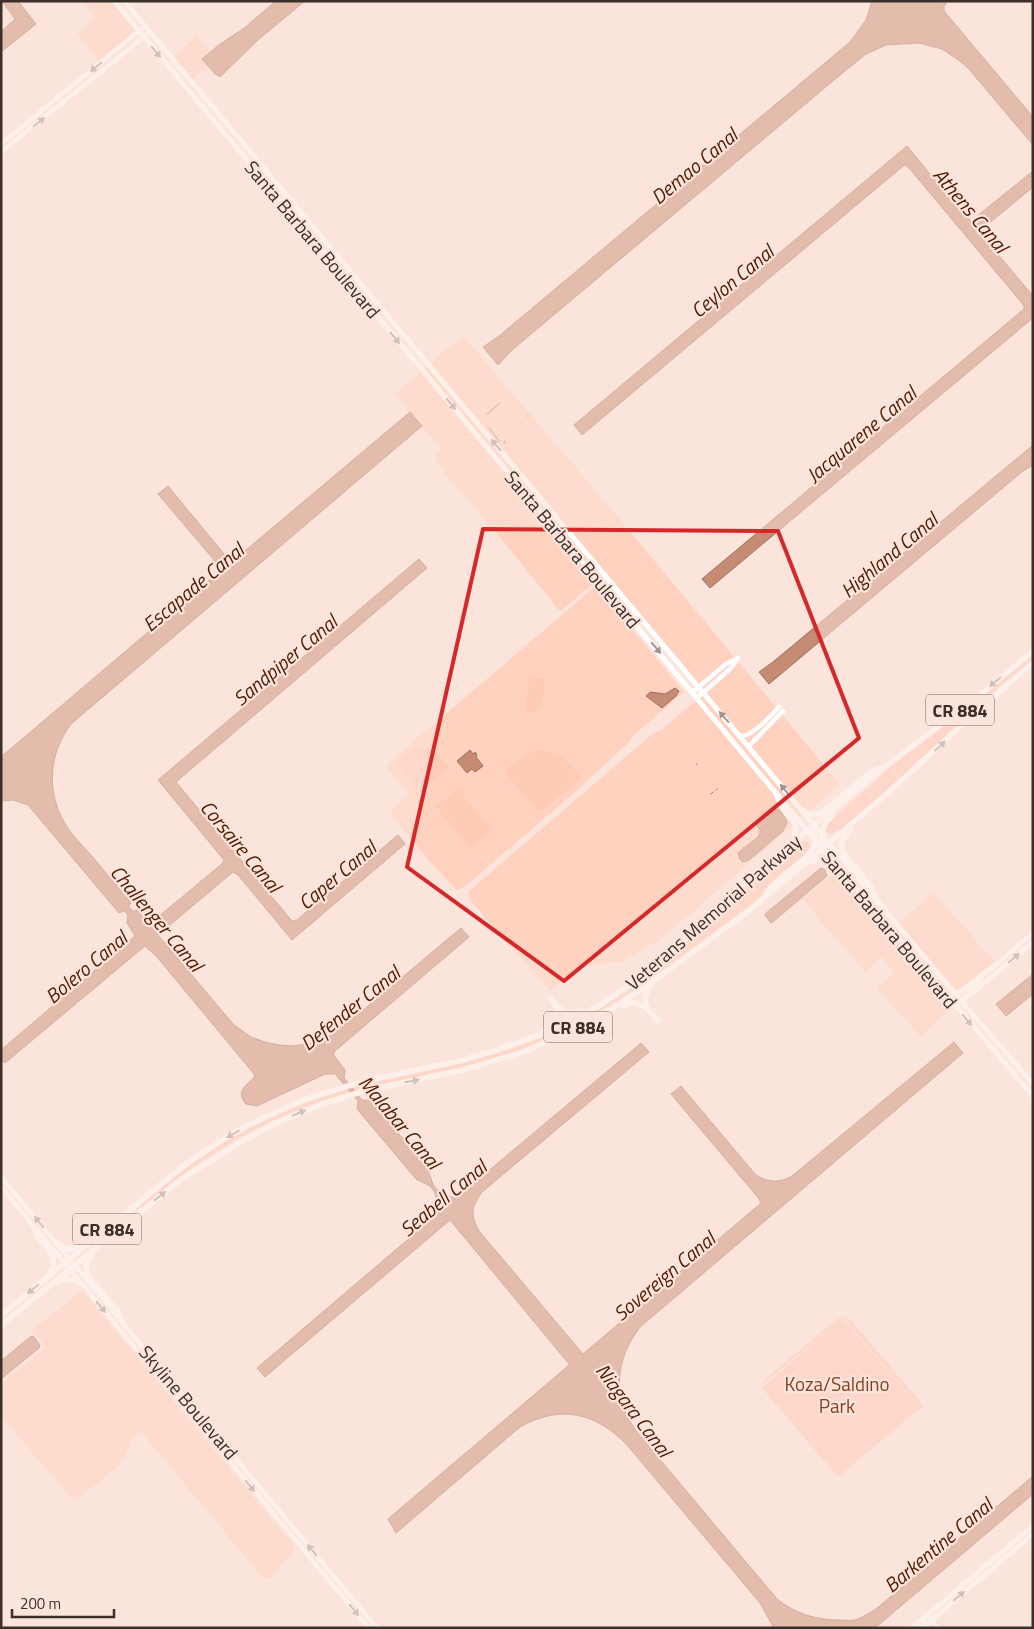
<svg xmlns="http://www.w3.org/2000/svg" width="1034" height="1629" viewBox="0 0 1034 1629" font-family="'Titillium Web',sans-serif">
<rect width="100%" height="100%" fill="#fbe4db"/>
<g fill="#ffd2bf">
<path d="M81,1h30l25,30 -37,31 -22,-29 18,-15z"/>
<path d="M197,36l14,16 -9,7 6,7 -16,14 -17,-22v-3z"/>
<path d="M464,337l149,174 225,271 -2,6 -175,151 -39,22 -44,7 -28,23 -80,-91 -2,-5 1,-4 186,-159h4l47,-40 -100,-119 -44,37h-3l-69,-85 -43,-48 -11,-17v-6l5,-5 -46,-55 65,-56z"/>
<path d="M598,587l86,105 -49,42 -7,9 -55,51 -110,94 -6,2 -27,-28 -39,-47 1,-6 17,-14 -21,-25 -1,-6 183,-156 22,-19z"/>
<path d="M837,869l116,137 -33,30 -43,-47 18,-16 -13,-16 -17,15 -63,-73z"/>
<path d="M934,893l61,69 -35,28 -5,1 -57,-69z"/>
<path d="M82,1291l213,256 -1,6 -14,11v5l-11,10h-5l-4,-4 -119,-144 -7,5 -13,28 -45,36 -4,-1 -71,-83v-32l45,-37 -14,-17z"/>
</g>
<g fill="#fecbb5">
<path d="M1033,654v5l-41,34 -96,89 -53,46 -11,5h-4l-4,-2 6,-11 45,-38 11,-13z"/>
<path d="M530,677l14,1c0,12 2,44 -18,32l-1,-6z"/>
<path d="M424,746l8,3 17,17 -28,23h-3l-22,-27 16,-13z"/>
<path d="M544,750l18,7 19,20 -39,34 -5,-1 -33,-39c12,-10 23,-21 40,-21z"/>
<path d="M458,789l34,41 -22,18 -34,-41z"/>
<path d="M803,842h5l3,3 -3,7 -37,31 -10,13 -17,14c-22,17 -45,33 -67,50 -58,41 -113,78 -182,98 -68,21 -139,27 -205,55 -38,16 -74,37 -108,62 -15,12 -31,28 -47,37 18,-22 44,-40 68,-56 46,-31 97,-54 150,-69 67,-18 134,-25 197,-53 33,-15 64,-33 93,-54 24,-18 44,-40 66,-60 27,-26 56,-50 84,-74z"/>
<path d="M843,1316l7,3 73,86 -2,4 -78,-92 -81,68 3,-6 71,-59z"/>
<path d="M842,1318l78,90 -82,69 -76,-89z"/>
</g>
<g fill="#c68c73" stroke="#9d705c">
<path d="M2,1h16l18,23 -35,28v-20l14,-13z"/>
<path d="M276,1h29l-46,38 -39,38 -5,-3 -13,-15 18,-15 23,-15z"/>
<path d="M872,1h76l-4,5v5l89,106v28l-65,-77 -8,-7 -18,-12 -23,-6 -33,2 -20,9 -20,16 -334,280 -14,15 -15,-18 16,-11 351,-294 16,-22z"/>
<path d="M907,146l54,66 10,9 62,-50v16l-52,43v4l52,62v22l-323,270 -8,-9 322,-270v-3l-3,-4 -112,-134 -4,-3 -3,2 -320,268 -8,-10z"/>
<path d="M410,412l12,14 -351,298c-22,30 -25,65 -7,98 7,12 18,23 27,33 13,16 27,32 40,48l-3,4 4,5 5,-2 10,12h5l71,-59 1,-3 -66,-80 261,-221 8,9 -251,214 116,139 5,-1 101,-85 7,9 -113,96 -54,-65 -5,-3 -75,63 76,90 17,12 14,5 14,3 15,1 17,-3 20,-8 31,-24 99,-83 8,9 -134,114 -2,3 12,16 -1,8 18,22h8l57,67 6,17 3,5 19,10 186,-156 8,9 -167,140c-11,16 -12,22 -3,39l104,123 177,-150v-4l-89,-106 10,-8 74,88c12,9 25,9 37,2l162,-134 9,11 -323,274c-25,33 -28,69 -4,104l141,168c18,14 36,20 58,21 7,0 14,1 20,0 7,-2 14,-7 21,-11l157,-133v18l-158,134h-101l-14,-25 -133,-158c-30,-32 -67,-41 -107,-18l-124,106 -8,-14 180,-153 1,-2 -119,-144 -185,157 -8,-9 182,-155 2,-3 -7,-19 -4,-5 -14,-7 -59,-70 1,-8 -23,-27h-10l-68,32 -11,-2c-10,-11 -2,-18 8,-26v-4l-97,-117 -12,-11 -140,117 -4,-4v-9l134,-114 -8,-13 1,-8 -4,-4 -5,2 -91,-108 -15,-5 -12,1v-44l219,-186v-4l-62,-73 10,-8 61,74 4,1z"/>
<path d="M1033,445v20l-10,6 -254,213 -10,-12 14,-10z"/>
<path d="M675,688l4,3 -3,5 -14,12 -16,-12 4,-4 15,2z"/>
<path d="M470,750l3,4 2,-2 2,3 -1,2 7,9 -8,6 -3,-3 -5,4 -10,-12z"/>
<path d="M775,809h4l7,10 1,4 -4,8 -34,29 -6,2 -3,-3 -2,-6 20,-16 3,-6 -3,-4 -1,-3z"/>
<path d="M821,868l4,2 2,6 -53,45 -3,2 -6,-8 1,-2z"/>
<path d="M1033,974v20l-27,22 -10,-12z"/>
<path d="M33,1336l7,9 -1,3 -38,31v-18l29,-24z"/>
</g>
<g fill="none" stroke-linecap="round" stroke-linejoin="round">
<g stroke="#9d705c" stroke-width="1">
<path d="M487,414l13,-11"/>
<path d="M527,416h1"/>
<path d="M489,428l11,14"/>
<path d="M466,435v-1"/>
<path d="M504,442l1,-1"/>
<path d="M504,443h1"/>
<path d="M696,765l1,-1"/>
<path d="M716,790l1,-1"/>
<path d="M711,794l2,-2"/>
<path d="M758,832h3"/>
<path d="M743,847l1,2"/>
</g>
<path stroke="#c68c73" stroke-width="4" d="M125,904l10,12"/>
<g stroke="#fff" stroke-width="4.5">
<path d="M1,144l144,-118"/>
<path d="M1,152l149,-120"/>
<path d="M693,692l33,-28 10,-5"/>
<path d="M697,698l34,-30 7,-10"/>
<path d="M741,736c11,0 30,-20 38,-29"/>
<path d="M749,746l34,-35"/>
<path d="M994,966l39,-33"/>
<path d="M963,1001l70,-59"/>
<path d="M956,1007l25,-29"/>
<path d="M1,1177l376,451"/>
<path d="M1,1187l368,441"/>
<path d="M928,1615l9,13"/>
<path d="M922,1620l7,8"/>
</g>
<g stroke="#fff" stroke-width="5">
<path d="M114,1l712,852 207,243"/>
<path d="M124,1l838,1001 71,82"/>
<path d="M954,993l6,-1 35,-27"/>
<path d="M912,1628l121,-102"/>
<path d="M922,1628l111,-94"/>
</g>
<g stroke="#fff" stroke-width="5.5">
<path d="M776,793c2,5 4,11 7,16 9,13 18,15 9,33"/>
<path d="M801,809l8,5h11l52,-43 8,-2"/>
<path d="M850,830l-8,10v11l29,36 6,14"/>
<path d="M823,849c-2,-15 -2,-24 10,-34"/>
<path d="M811,862c9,-6 16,-3 24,2"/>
<path d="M766,893c11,-16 42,-32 48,-47 2,-7 1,-14 0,-20"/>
<path d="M551,999c9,11 17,19 31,12"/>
<path d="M624,1006c15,-10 25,5 34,15"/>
<path d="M648,1010c-4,-10 -4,-17 4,-25"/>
<path d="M545,1029c10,-6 16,-13 10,-24"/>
<path d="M33,1225c2,5 4,10 7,15 9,11 19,18 10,33"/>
<path d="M57,1243c8,6 15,9 24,3"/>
<path d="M92,1256l-6,9 1,10 31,37 5,11"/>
<path d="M58,1282c10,-6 17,-1 26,4"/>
<path d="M1,1315l185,-151 33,-22 29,-17 58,-26 55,-17 98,-21 35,-10 53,-19 55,-28 54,-38 93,-87 136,-112 95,-72 53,-44"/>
<path d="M1,1325l179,-145 64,-40 32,-17 46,-19 42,-13 99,-21 58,-17 46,-20 45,-24 39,-26 99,-73 140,-119 87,-80 56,-48"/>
</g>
</g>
<defs><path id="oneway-solid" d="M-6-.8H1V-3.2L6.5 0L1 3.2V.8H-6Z" transform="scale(1.25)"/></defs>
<g fill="#9e9694">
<use href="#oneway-solid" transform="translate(156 52) rotate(50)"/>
<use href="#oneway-solid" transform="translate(96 67) rotate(141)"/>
<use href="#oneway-solid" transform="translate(39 122) rotate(-39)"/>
<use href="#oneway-solid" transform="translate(395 338) rotate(50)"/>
<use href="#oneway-solid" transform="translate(451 404) rotate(50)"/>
<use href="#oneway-solid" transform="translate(496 445) rotate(-130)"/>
<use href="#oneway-solid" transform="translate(656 648) rotate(50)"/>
<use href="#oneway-solid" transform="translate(995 682) rotate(140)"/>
<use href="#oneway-solid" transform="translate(724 717) rotate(-131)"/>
<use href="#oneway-solid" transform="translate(940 746) rotate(-43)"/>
<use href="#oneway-solid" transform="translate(785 790) rotate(-130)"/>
<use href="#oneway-solid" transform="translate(1014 958) rotate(-40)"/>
<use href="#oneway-solid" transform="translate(967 1020) rotate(50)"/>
<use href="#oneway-solid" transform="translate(412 1081) rotate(-10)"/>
<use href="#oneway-solid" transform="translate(299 1113) rotate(-23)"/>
<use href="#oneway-solid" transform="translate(233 1134) rotate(151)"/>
<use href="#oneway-solid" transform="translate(160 1196) rotate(-39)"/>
<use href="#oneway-solid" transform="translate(39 1222) rotate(-130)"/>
<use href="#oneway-solid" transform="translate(33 1289) rotate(141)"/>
<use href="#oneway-solid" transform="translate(101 1307) rotate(50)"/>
<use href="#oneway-solid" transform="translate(250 1486) rotate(50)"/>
<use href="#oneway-solid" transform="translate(312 1550) rotate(-130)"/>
<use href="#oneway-solid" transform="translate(959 1596) rotate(-40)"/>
<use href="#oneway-solid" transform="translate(354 1610) rotate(50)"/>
</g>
<path d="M0 0H1034V1629H0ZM483,529l295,2 81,207 -295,243 -157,-114z" fill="#fbe4db" fill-opacity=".55" fill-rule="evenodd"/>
<path fill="none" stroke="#d62828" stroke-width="4" stroke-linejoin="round" d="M483,529l295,2 81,207 -295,243 -157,-114z"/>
<g text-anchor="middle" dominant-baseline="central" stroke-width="4.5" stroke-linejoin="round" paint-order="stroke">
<g fill="#fbe4db" stroke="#75655e" stroke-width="1">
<rect x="926" y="694.5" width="68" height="31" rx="4"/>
<rect x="544" y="1011.5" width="68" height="31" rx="4"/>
<rect x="73" y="1213.5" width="68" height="31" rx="4"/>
</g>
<g font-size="18" font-weight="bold" fill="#3c2e28">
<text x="960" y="710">CR 884</text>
<text x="578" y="1027">CR 884</text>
<text x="107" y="1229">CR 884</text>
</g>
<g font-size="19" fill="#3c2e28" stroke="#fbe4db">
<text transform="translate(313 239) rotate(50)">Santa Barbara Boulevard</text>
<text transform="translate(573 549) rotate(50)">Santa Barbara Boulevard</text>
<text transform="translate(713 912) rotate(-41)">Veterans Memorial Parkway</text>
<text transform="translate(890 929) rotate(50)">Santa Barbara Boulevard</text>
<text transform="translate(189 1402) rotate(50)">Skyline Boulevard</text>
</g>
<g font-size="19" fill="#873e1b" stroke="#fbe4db">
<text x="837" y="1383">Koza/Saldino<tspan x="837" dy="22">Park</tspan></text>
</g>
<g font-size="20" font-style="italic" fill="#501b00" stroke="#fbe4db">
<text transform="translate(694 166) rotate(-40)">Demao Canal</text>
<text transform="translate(971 210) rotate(50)">Athens Canal</text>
<text transform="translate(732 281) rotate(-40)">Ceylon Canal</text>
<text transform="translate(861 434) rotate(-40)">Jacquarene Canal</text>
<text transform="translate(889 555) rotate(-40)">Highland Canal</text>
<text transform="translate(193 587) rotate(-40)">Escapade Canal</text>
<text transform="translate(285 660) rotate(-40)">Sandpiper Canal</text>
<text transform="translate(241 846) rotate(50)">Corsaire Canal</text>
<text transform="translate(337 875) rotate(-40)">Caper Canal</text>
<text transform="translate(157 918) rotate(50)">Challenger Canal</text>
<text transform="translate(86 967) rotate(-40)">Bolero Canal</text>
<text transform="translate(350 1008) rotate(-39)">Defender Canal</text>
<text transform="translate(400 1122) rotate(50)">Malabar Canal</text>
<text transform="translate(443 1198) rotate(-40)">Seabell Canal</text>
<text transform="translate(664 1276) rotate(-40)">Sovereign Canal</text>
<text transform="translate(634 1410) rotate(53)">Niagara Canal</text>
<text transform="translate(938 1545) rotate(-40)">Barkentine Canal</text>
</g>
</g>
<rect width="1034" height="1629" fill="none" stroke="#3c2e28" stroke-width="5"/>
<path d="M12 1609v8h102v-8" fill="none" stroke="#3c2e28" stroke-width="2.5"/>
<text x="20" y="1609" font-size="15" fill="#3c2e28" stroke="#fbe4db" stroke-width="4" paint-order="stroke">200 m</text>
</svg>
